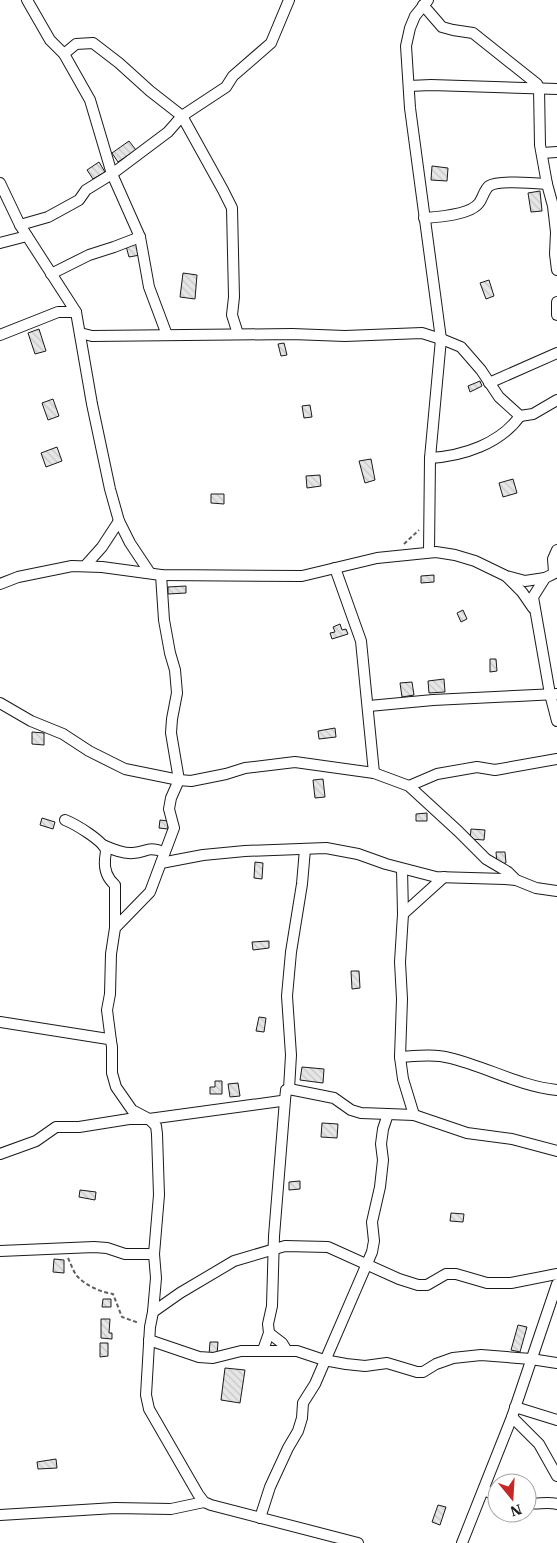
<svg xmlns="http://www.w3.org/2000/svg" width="557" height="1543" viewBox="0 0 557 1543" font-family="'IBM Plex Serif',serif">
<defs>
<pattern id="building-back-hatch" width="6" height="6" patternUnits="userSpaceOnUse" patternTransform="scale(1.25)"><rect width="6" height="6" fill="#e6e6e6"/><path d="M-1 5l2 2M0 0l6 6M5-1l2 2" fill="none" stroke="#c5c5c5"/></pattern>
</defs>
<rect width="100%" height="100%" fill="#fff"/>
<g fill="url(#building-back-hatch)" stroke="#1a1a1a">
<path d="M129,141l7,9 -18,12 -6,-9z"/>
<path d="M99,162l6,10 -12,7 -6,-9z"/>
<path d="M432,166l16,2 -1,13 -16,-1z"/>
<path d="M540,191l2,20 -11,1 -3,-19z"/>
<path d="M136,243l4,12 -11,2 -3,-11z"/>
<path d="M183,273l14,2 -2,24 -15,-2z"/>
<path d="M489,280l5,16 -8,3 -6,-16z"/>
<path d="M39,329l7,22 -11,3 -7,-21z"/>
<path d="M284,343l3,12 -6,1 -3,-12z"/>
<path d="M480,381l2,5 -12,6 -2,-6z"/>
<path d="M53,399l6,17 -11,4 -6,-17z"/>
<path d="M310,405l2,12 -8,1 -2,-12z"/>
<path d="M57,447l5,14 -16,6 -5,-14z"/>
<path d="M371,459l4,21 -10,3 -6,-22z"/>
<path d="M320,475l1,11 -14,2 -1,-12z"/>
<path d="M513,479l4,14 -14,4 -4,-14z"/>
<path d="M211,494h13v10l-13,-1z"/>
<path d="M434,575v7l-13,1v-7z"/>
<path d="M186,586v7l-18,1v-7z"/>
<path d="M463,610l4,9 -6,3 -4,-9z"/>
<path d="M340,624l2,6 4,-1 2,5 -16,5 -2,-6 5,-1 -2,-5z"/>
<path d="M490,659h6l1,12 -7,1z"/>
<path d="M444,679l1,13 -16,1 -1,-12z"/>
<path d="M412,682l2,13 -12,2 -2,-14z"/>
<path d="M335,728l1,9 -17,2 -1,-8z"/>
<path d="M32,732l12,1v12l-12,-1z"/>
<path d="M323,779l2,18 -10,1 -2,-18z"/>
<path d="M427,813v8h-11v-7z"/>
<path d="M42,818l13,4 -2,7 -13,-4z"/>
<path d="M160,820l8,1v8l-9,-1z"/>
<path d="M471,829l14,1 -1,10 -14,-1z"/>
<path d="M496,852h9l1,11 -9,1z"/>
<path d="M255,862l8,1 -1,16 -8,-1z"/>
<path d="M269,941v7l-16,2 -1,-8z"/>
<path d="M351,971h8l1,17 -8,1z"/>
<path d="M259,1017l7,1 -2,14 -8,-1z"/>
<path d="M302,1067l22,2 -1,14 -23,-3z"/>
<path d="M215,1081h7v13h-12v-7h5z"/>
<path d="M238,1083l2,13 -10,1 -2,-13z"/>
<path d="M322,1123l16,1 -1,14 -16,-1z"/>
<path d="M300,1181v8l-11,1v-8z"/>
<path d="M80,1190l16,2 -1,8 -16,-3z"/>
<path d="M451,1213l13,1 -1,8 -13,-1z"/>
<path d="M54,1259l10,1v13l-11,-1z"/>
<path d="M103,1299h8v8h-9z"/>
<path d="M101,1319h9l-1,14h3v6l-11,-1z"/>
<path d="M518,1325l9,2 -7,25 -9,-2z"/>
<path d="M210,1342h8l-1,13h-8z"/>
<path d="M100,1343h8v13l-8,1z"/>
<path d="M225,1368l20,2 -5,33 -19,-3z"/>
<path d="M56,1459l1,9 -19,1 -1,-7z"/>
<path d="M438,1505l8,2 -6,18 -8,-3z"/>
</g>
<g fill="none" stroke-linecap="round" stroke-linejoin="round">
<g stroke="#1a1a1a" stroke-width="12">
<g id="street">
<path d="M27,0l23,40 14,14 26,46 22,74 28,63 9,50 18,48"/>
<path d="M428,0l-13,16 -5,12 -4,18 4,62 31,231 -11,119 -1,94"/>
<path d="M423,5l19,22 11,3 20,3 64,51 2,4 1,57 7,39 6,22 3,26 -1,22 2,16"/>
<path d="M64,54l12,-10 17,-1 26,20 31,28 32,25 41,74 9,18 2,89 -2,18 6,19"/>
<path d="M409,86l22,-1 126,4"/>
<path d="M542,153l15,-1"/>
<path d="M0,183l20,42 56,87 16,92 18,85 9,32 11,22 20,30"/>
<path d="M424,218c14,-1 46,-3 55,-15 4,-5 5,-13 10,-17 9,-6 46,-3 58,-2"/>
<path d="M20,225l28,-8 31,-17 7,-10 26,-16 56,-42 14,-16 44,-29 7,-11 38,-33 18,-43"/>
<path d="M0,243l27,-7"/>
<path d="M51,274l38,-19 25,-8 26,-10"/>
<path d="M557,302v13"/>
<path d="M80,333l12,3 200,-2 53,2 77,-3 22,7 17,7 20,23 18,27 21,19 13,-2 24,-14"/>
<path d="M0,335l58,-23h18"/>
<path d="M489,383l68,-30"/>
<path d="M430,458c33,-2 70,-14 90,-42"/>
<path d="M85,566l17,-19 17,-26"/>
<path d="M335,568l26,73 13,132"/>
<path d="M554,572l-1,-13 4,-9"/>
<path d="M557,572l-12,6 -12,19 17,97 7,27"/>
<path d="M507,577l15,15 11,16"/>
<path d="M0,584l18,-7 54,-11 30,1 59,8 141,1 75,-18 59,-6 19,3 20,6 31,15 19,5 20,-3"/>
<path d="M0,703l31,18 32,13 26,17 36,18 54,11 12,1 35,-7 19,-6 50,-6 79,11 35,13 49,45 28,28 22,13 8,8"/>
<path d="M369,706l64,-6 124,-6"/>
<path d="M409,786l28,-12 40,-7 18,3 62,-11"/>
<path d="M65,820c10,4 39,21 41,31 0,1 -1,7 -1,8 -1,10 2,19 10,26v43"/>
<path d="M103,845c9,4 20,9 30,8 15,-1 13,-7 31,-1"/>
<path d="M161,863l42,-8 42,-4 81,-3 32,6 28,10 50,13 69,2 11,1 20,8 21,3"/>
<path d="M402,869l1,45 -3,48 2,37 -2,58 3,22 11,36"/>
<path d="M403,914l41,-37"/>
<path d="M0,1022l108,17 3,2 1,6v26l4,14 16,23 17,9 7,7 1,8 2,61 -5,59 2,24 -3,34 -3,15 -4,68 3,14 49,85 6,8 7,3 147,38"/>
<path d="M111,1041l-4,-31 3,-16 1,-40 4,-26 35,-36 24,-64 -5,-19 2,-11 8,-18 -8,-47 1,-14 5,-26 -2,-23 -5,-17 -6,-33 -3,-45"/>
<path d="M400,1057c17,-1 34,-3 50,1 37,9 69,28 107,32"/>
<path d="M289,1089l2,-34 -4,-59 4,-44 11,-68 3,-35"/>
<path d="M0,1154l36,-13 20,-14h23l50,-8h20l132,-18 4,-1 1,-10 3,-1 45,9 17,12 10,3 53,2 53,18 45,6 45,12"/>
<path d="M0,1251l94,-4 13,1 18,6h29"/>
<path d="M153,1312l27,-19 54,-32 51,-15 43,1 71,32 19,6h9l19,-11h10l31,9h24l46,-9"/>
<path d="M269,1333l13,10 5,8"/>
<path d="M149,1340l50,17 14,1 28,-7h56l27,9 22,4 19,2 22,-3 30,9h6l13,-8 17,-6 28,-3 50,4 26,4"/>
<path d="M263,1350l6,-17 -1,-9 4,-18 2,-70 11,-136"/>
<path d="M515,1407l42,13"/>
<path d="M512,1417l27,27 18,32"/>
<path d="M484,1490l13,6"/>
<path d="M527,1503c10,2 20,-2 30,1"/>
<path d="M0,1515l115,-7 56,1 33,-7"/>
<path d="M260,1518l10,-31 18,-39 10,-17 4,-13 1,-15 12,-19 57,-132 2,-11 -2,-19 8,-35 3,-27 -2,-16 2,-15 5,-15"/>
<path d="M462,1543l50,-126 45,-133"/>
</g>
</g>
<g stroke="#5f5f5f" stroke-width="2" stroke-dasharray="4 2.5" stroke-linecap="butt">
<path d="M404,544l15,-14"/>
<path d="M68,1258c3,6 5,13 9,18 9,10 24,16 36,18l9,23 17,6"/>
</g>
<use href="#street" stroke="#fff" stroke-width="10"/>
</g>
<g transform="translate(512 1498) rotate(162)"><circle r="24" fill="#ffffff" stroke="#a3a3a3"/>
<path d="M0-4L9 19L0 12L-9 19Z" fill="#c62828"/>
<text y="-8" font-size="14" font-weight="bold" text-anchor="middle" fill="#1a1a1a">N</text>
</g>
</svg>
